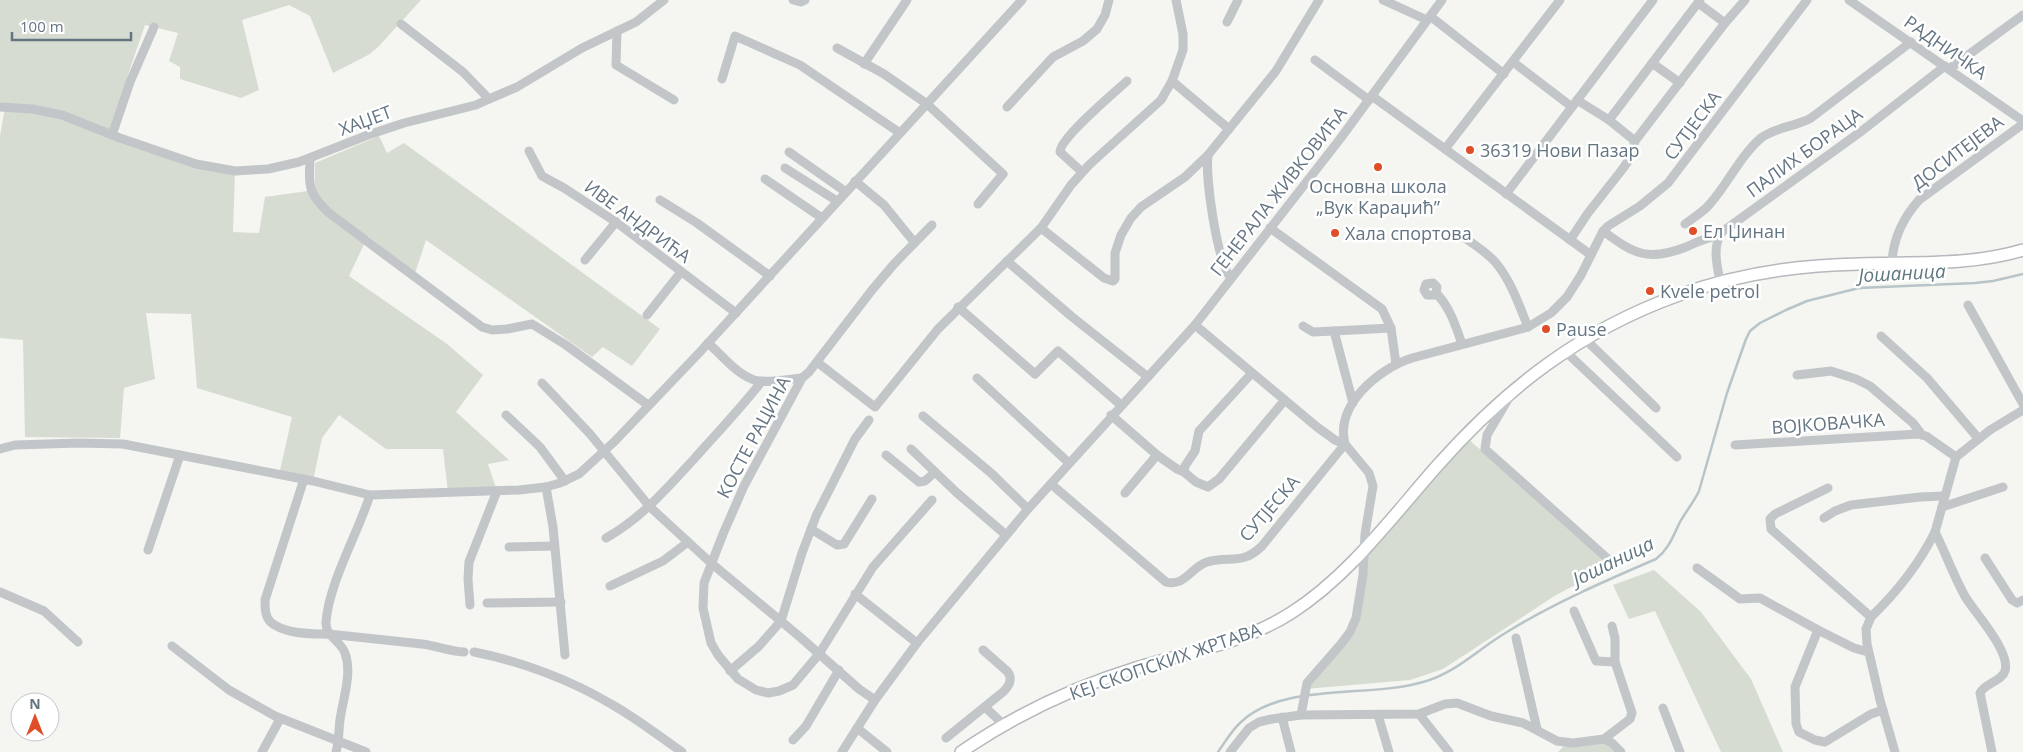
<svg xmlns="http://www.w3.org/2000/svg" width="2023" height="752" viewBox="0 0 2023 752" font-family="'Open Sans',sans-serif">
<rect width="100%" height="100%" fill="#f5f5f1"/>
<g fill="#d6dcd2">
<path d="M0,0h421l-42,46 -9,8 -37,19 -23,-57 -21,-11 -47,15 17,70 -18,8 -61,-19v-12l-11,-6 9,-28 -33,-8 -37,108 127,38 -2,61 26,1 6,-36 50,-7v-27l64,-27 8,17 17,-10 256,186 -28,37 -29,-19 -11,10 -166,-117 -11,33 -47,-37 -19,40 98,68 36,31 -27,37 53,48 -21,4 9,27 -49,1 -5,-43h-57l-47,-34 -17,23 -9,43 -34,-6 13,-58 -95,-29 -6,-74 -45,-1 9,66 -31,9 -4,50 -95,-1 -2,-97 -23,-2v-202l5,-28 -5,-1z"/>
<path d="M1468,439l112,96 30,32 -54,28 -113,74 -33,11 -105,9 45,-57 13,-72 49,-60z"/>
<path d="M1654,570l47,42 50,67 32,73h-62l-66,-141 -26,8 -16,-34z"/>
<path d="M1603,741l15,11h-60l7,-7z"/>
</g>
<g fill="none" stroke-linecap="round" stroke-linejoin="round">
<path stroke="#b8c4c7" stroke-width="2.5" d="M1218,752c7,-10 14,-22 23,-30 42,-40 129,-24 182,-40 33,-9 55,-33 84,-50 47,-29 98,-51 149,-73 13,-10 17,-23 24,-37 6,-11 14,-20 19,-31l28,-98 19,-54 4,-8 10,-8 26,-13 21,-9 52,-13 116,-5 18,-2 30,-7"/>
<g stroke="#b5b9bd" stroke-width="14">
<path id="major" d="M961,752c54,-37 113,-65 175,-84 53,-16 108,-25 155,-55 58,-37 101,-96 146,-147 69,-78 144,-136 242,-171 58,-21 119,-30 180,-31 55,-2 111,2 164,-14"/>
</g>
<g stroke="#c2c6c9" stroke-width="9">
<path d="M793,0l8,2 4,-2"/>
<path d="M1383,0l44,20"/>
<path d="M1849,0l174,121"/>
<path d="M1430,16l74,58"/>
<path d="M1227,22l11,-22"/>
<path d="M1725,23l20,-23"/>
<path d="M401,24l62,48 26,27"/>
<path d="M617,31l-1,34 58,35"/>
<path d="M837,48l47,26 43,30 76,70 -25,30"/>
<path d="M1315,60l54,40"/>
<path d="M1513,62l59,45"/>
<path d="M1652,63l28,20"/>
<path d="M864,64l43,-64"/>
<path d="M1949,69l74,-54"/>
<path d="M722,79l13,-43 65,29 100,68"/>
<path d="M1172,81l57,48"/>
<path d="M1372,96l219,159"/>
<path d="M1577,100l32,20"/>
<path d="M0,107l32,2 30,6 58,23 76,26 39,7 33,-2 31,-7 69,-27 36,-12 72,-18 13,-6 28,-12 65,-39 54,-26 28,-22"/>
<path d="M1007,107l46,-50 30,-16 14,-12 8,-14 4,-15"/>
<path d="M112,135l18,-53 24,-55"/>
<path d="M1635,141l90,-118 -27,-20"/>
<path d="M1445,149l115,-149"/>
<path d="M529,151l13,25 22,12 52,34 120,91"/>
<path d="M789,152l57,40"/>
<path d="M1208,155c-3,22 9,107 23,123"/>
<path d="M310,158c-1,28 -3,34 19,55l153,114 10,3 15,-1 25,-5 34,21 82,60"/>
<path d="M785,168l52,33"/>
<path d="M1082,172l-22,-20c0,-14 54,-59 67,-71"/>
<path d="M765,179l57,39"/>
<path d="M855,181l29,24 30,37"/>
<path d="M1506,194l147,-194"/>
<path d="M660,200l37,23 73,53"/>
<path d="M1685,224c8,-6 18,-12 24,-19 19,-21 31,-49 52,-67 14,-11 34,-11 50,-20l100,-76"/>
<path d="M1041,228l63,50 9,3 2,-2v-26l6,-18 10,-17 10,-11 44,-30 23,-22 68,-84 43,-71"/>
<path d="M1270,228l112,81 9,19 5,36"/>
<path d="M1603,231c31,23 45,31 83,16 11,-5 21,-10 33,-11"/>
<path d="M1462,236c11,8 25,16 34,27 15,18 23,42 32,64"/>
<path d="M1570,240l18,-27 33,-42 8,-11 6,-19 -26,-21 91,-120"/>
<path d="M585,260l31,-38"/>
<path d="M1007,261l64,55 77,61"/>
<path d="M1892,263c1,-24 11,-45 27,-63l104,-76"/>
<path d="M1720,281c-3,-15 -8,-35 2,-49l141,-102 82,-64"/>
<path d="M1436,293l-2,2h-7l-3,-5 2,-6 7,-1 4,4 -1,6c14,14 20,34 26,51"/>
<path d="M1968,305l55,99"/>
<path d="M958,307l77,67 23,-23 63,54"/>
<path d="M647,315l34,-43"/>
<path d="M1195,325l122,102 18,13 10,4 24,29 4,13 -8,48 -2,41 -7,43 -6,14 -9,12 -34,39 -6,32"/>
<path d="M1303,326l10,6 21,-1 19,72"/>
<path d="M1334,331l57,-3"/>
<path d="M1881,336l46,42 51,60"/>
<path d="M1585,339l71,69"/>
<path d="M708,343c14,12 28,31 46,37 14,4 34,-1 48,-2"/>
<path d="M1566,352l111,105"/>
<path d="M817,362l58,45 63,-78 103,-101 30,-43 18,-20 72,-65 11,-19 11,-31v-16l-7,-34"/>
<path d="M1797,375l34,-4 25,8 14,7 43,37 9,12"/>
<path d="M977,378l92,85"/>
<path d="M542,383l48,51 60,73 61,56 89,74 59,52 16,11"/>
<path d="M1510,396l-23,39 -2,14 122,109"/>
<path d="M506,415l34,32 25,34"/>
<path d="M1111,415l46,40 20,14 7,3 12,10 12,5 11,-8 65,-78"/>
<path d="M923,416l68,57 37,36"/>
<path d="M1735,445l183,-11 8,2 30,21"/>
<path d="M0,449l15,-4 63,-2 45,1 190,37 57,14 149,-5 27,-3 14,-4 19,-9 35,-32 85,-89 323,-353"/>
<path d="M911,449l45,43 50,43"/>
<path d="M886,455l33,27 6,-1 10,-9"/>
<path d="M1184,472l1,-6 10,-15 4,-20 52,-57"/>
<path d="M304,479l-39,121c0,9 0,19 8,24 18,12 45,9 65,11 28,3 56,6 84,9 15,2 27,7 42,8"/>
<path d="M1051,484l115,98c19,5 25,-15 41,-20 22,-7 35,4 55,-16l83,-102c-10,-39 33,-75 67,-86l116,-31 23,-14 16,-16 14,-22 21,-42 6,-7 32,-20 28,-23 139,-183"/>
<path d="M546,487l7,40 12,128"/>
<path d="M1828,488l-53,26 -5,5 1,10 100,88"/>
<path d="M1125,493l32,-38"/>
<path d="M932,500l-59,67 -54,87 -26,31 -14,6 -11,2 -12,-3 -18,-11 -20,-24 -7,-12 -8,-35 1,-25 19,-49 21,-48 58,-108 7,-6 63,-82 22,-26 38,-39"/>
<path d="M1942,507l61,-20"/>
<path d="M1824,518l11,-7 16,-6 69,-8 24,-1"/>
<path d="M811,529l26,16 7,-1 28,-45"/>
<path d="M1935,532c11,22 19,45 31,66 10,16 45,54 39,73 -3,10 -20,12 -25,22l12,59"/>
<path d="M606,538c36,-20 61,-50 88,-79 23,-26 47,-51 68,-78"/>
<path d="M509,547l44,-1"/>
<path d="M148,550l32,-95"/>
<path d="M1985,558l27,42 5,3 6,-3"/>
<path d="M1697,568l43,31 20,-1 58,32 36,18 14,4"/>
<path d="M610,586l53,-25 25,-19"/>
<path d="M0,592l44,19 34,31"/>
<path d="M855,594l62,49"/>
<path d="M487,603l74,-1"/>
<path d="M470,605l-2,-26 1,-17 28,-71"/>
<path d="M1574,611l22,50 19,1"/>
<path d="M1818,630l-23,57 1,37 3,8 16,8 10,2 46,-28 12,-4"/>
<path d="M1516,638l21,91"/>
<path d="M172,646l57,44 46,26 91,36"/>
<path d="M474,652c46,9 97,28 137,52 25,14 48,32 71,48"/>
<path d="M730,671l29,-25 22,-25 21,-68 14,-37 39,-77 14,-19"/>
<path d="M985,707l19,18"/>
<path d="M1663,708l17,44"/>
<path d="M1419,714l30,38"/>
<path d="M1378,715l11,37"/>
<path d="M1282,717l9,35"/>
<path d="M857,728l30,24"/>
<path d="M946,738l57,-46c6,-6 10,-12 5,-20l-25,-22"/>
<path d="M1604,739l26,-20 2,-6 -17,-51v-24l-3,-12"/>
<path d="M793,740l13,-14 33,-56"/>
<path d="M262,752l18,-33"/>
<path d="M336,752c4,-13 2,-25 5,-38 3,-18 11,-42 4,-61 -4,-12 -20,-17 -19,-31 3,-39 32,-89 44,-127"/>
<path d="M842,752l33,-52 42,-57 111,-134 167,-184 145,-186 102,-139"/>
<path d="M1230,752l19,-24 10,-6 13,-3 29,-4 118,-1 26,-10 12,-1 34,13 32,7 34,18 16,2 31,-4 8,4 9,9"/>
<path d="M1895,752l-15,-52 -13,-56 -1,-15 5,-12c26,-25 48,-53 64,-85l21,-75 34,-27 33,-20"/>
</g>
<use href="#major" stroke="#fff" stroke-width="11"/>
</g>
<g fill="#df4e27" stroke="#fff" stroke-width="2">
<circle cx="1470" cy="150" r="5"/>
<circle cx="1378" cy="167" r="5"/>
<circle cx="1693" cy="231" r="5"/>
<circle cx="1335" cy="233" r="5"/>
<circle cx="1650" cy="291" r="5"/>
<circle cx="1546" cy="329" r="5"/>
</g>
<g text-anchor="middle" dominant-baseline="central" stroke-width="5" stroke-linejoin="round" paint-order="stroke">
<g font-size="18" fill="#647582" stroke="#fff">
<text transform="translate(1946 47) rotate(35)">РАДНИЧКА</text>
<text transform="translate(365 120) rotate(-20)">ХАЏЕТ</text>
<text transform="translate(1692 125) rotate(-53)">СУТЈЕСКА</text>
<text transform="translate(1804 152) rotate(-36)">ПАЛИХ БОРАЦА</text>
<text transform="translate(1957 152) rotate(-37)">ДОСИТЕЈЕВА</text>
<text transform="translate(1278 191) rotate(-52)">ГЕНЕРАЛА ЖИВКОВИЋА</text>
<text transform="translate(638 221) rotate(36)">ИВЕ АНДРИЋА</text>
<text transform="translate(1828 423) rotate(-4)">ВОЈКОВАЧКА</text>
<text transform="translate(753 437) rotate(-62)">КОСТЕ РАЦИНА</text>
<text transform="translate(1269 508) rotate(-49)">СУТЈЕСКА</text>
<text transform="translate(1165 661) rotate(-19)">КЕЈ СКОПСКИХ ЖРТАВА</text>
</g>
<g font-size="18" fill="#647582" stroke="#fff" text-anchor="start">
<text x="1480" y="150">36319 Нови Пазар</text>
<text x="1378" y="186" text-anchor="middle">Основна школа<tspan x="1378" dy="21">„Вук Караџић”</tspan></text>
<text x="1703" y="231">Ел Џинан</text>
<text x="1345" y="233">Хала спортова</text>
<text x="1660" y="291">Kvele petrol</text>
<text x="1556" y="329">Pause</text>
</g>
<g font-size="19" font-style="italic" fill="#60777f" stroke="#fff">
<text transform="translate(1902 273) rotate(-3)">Јошаница</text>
<text transform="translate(1613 561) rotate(-26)">Јошаница</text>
</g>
</g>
<g transform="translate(35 717)"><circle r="24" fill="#ffffff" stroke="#c1c8cd"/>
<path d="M0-4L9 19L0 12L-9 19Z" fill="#df4e27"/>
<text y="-8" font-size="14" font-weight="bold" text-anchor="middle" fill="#647582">N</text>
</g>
<path d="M12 32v8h119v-8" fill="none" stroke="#647582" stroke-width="2.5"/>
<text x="20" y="32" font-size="15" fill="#647582" stroke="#ffffff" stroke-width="4" paint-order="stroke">100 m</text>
</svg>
